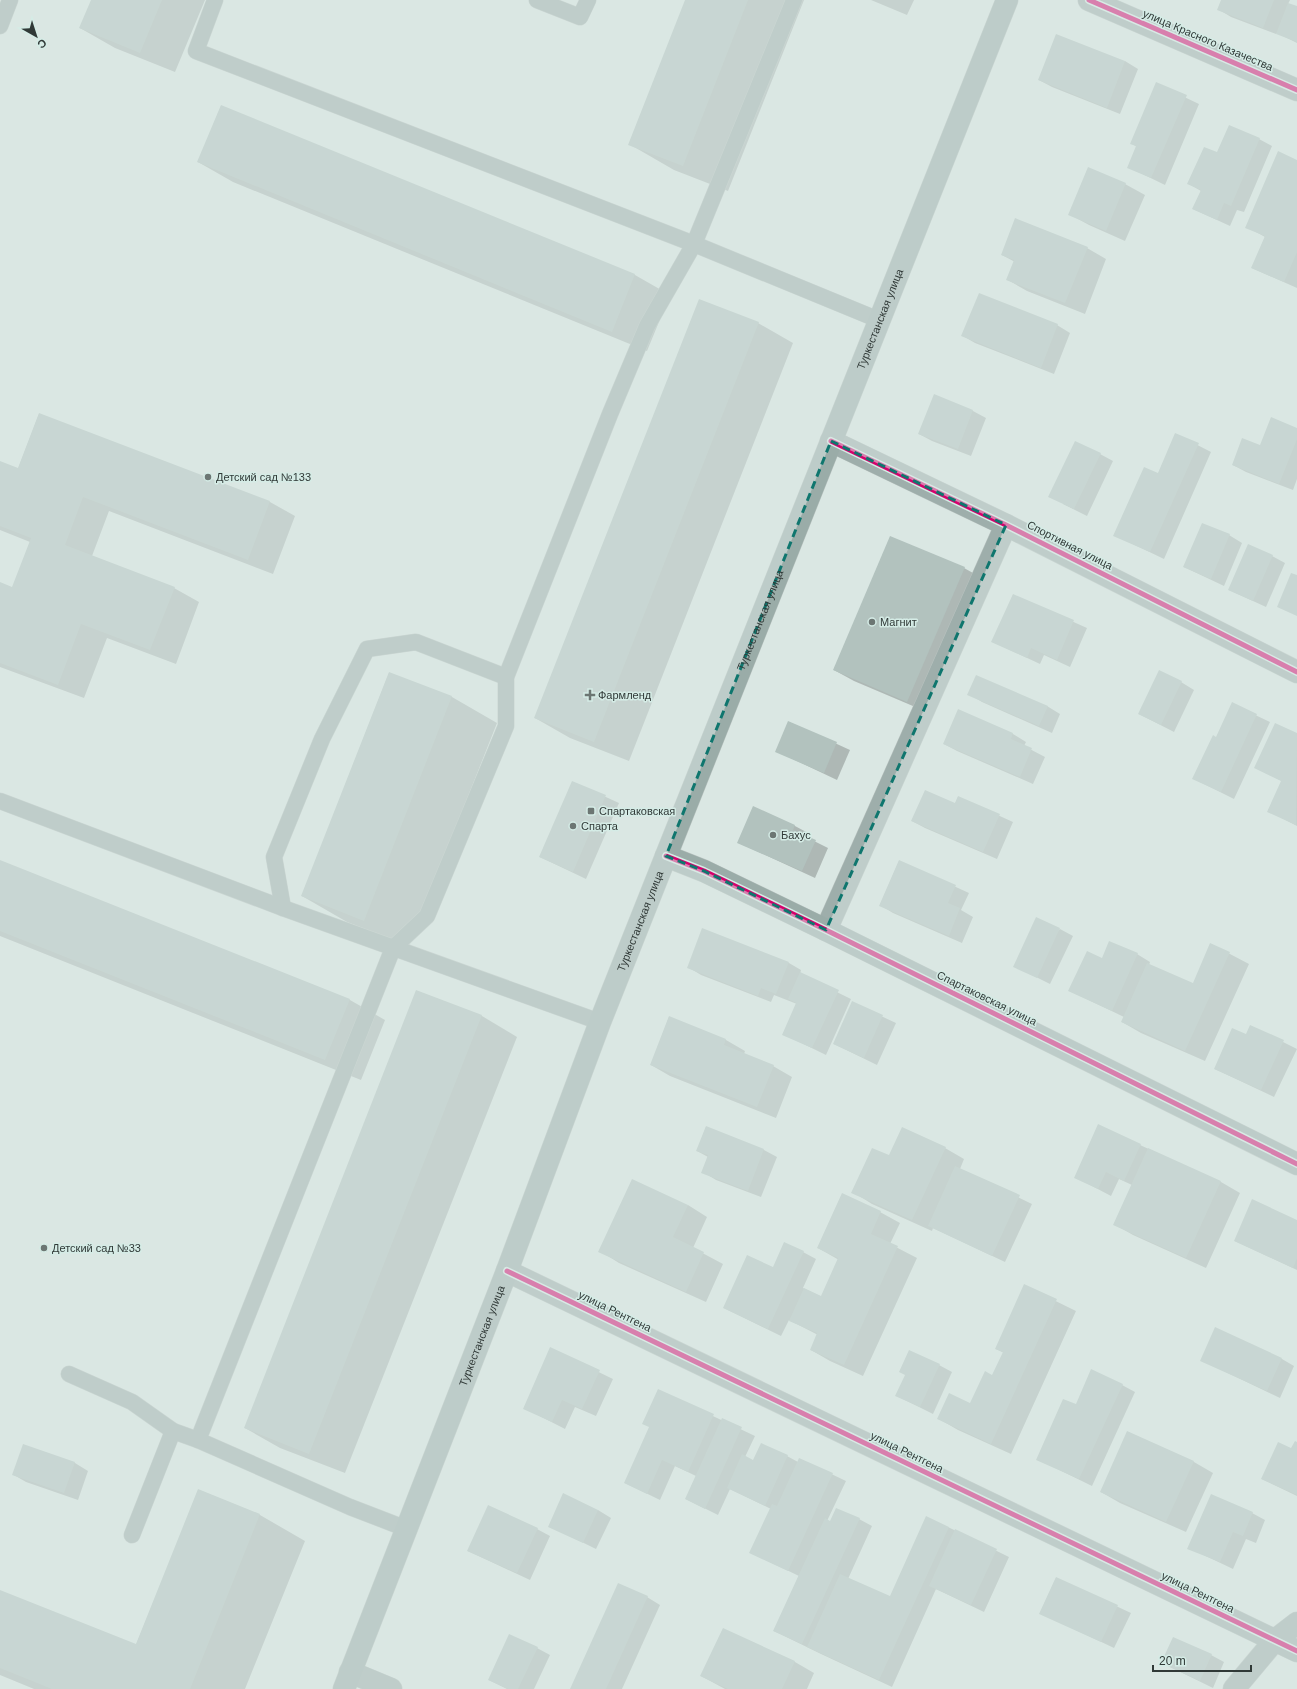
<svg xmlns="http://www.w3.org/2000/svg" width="1297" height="1689" viewBox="0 0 1297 1689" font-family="Arial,sans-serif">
<rect width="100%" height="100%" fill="#dae7e3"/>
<g fill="#0003">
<path d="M92,0h113l-30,72 -60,-24 -35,-20z"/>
<path d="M686,0h118l-76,191 -54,-21 -45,-26z"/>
<path d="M871,0h43l-7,15z"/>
<path d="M1222,0h68l-2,4 9,3v36l-20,-10 -1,1 -45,-17 -13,-8z"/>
<path d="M1125,61l13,8 -18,45 -68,-27 -13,-7z"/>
<path d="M1157,84l42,20 -34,81 -37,-18 9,-20 -6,-4z"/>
<path d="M221,106l414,169 35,20 -23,56 -414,-169 -35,-20z"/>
<path d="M1259,139l13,7 -28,66 -7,-2 -7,16 -37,-17 8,-18 -12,-7 28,-31z"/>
<path d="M1297,161v127l-45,-20 13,-31 -18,-10z"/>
<path d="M1125,184l20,11 -20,46 -36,-16 -20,-11z"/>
<path d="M1087,248l19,11 -21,55 -58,-23 -19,-11 7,-18 -13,-7z"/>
<path d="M758,323l35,20 -164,418 -59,-23 -35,-20z"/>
<path d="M1057,325l13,8 -16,41 -79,-31 -12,-7z"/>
<path d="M934,396l39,15 13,7 -15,38 -39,-15 -13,-7z"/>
<path d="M39,414l231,88 25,14 -22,58 -164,-63 -17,45 82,32 25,14 -23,62 -69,-26 -23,60 -84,-31v-84l13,5 17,-46 -30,-12v-68l18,7z"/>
<path d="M1297,429v50l-4,11 -47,-18 -13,-7z"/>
<path d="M1176,434l35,18 -47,107 -50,-24 44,-61z"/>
<path d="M1100,454l13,7 -26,55 -24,-12z"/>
<path d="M1229,535l13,8 -18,43 -40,-19z"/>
<path d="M1272,556l13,7 -19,44 -37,-17z"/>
<path d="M964,568l20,11 -57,133 -73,-31 -20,-11z"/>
<path d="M1013,595l74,33 -17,39 -26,-12 -4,9 -47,-22z"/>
<path d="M389,673l63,24 45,26 -88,223 -62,-24 -45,-26z"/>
<path d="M1181,682l13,8 -20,42 -35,-18z"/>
<path d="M969,694l78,12 13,8 -8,19 -70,-31z"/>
<path d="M1232,704l38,18 -36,77 -40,-20 23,-41z"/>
<path d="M959,711l54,23 13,8 -2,4 21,11 -12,27 -76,-33 -13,-7z"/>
<path d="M789,722l61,28 -13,30 -61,-29z"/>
<path d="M1276,725l21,9v92l-29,-15 14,-30 -26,-13z"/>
<path d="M573,782l46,21 -33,76 -46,-22z"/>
<path d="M958,797l55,25 -16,37 -72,-31 -13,-7 43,-17z"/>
<path d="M754,808l41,18 13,7 -2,4 22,11 -13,30 -76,-35z"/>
<path d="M0,861l350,139 35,20 -24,60 -361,-144z"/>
<path d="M899,861l70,32 -8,17 12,7 -11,26 -69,-30 -13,-8z"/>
<path d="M1060,929l13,7 -23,48 -36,-18z"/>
<path d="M1211,944l38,20 -44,97 -64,-28 -19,-11 2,-5 -54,-26 32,-32 35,-5 13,8 -1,3 44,20z"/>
<path d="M789,963l12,7 -1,4 51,25 -25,56 -43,-21 14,-30 -23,-9 -3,7 -70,-27 -13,-8z"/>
<path d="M417,991l65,25 35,21 -172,436 -65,-25 -35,-20z"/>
<path d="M853,1003l43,20 -19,42 -43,-21z"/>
<path d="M669,1017l57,23 19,11 -1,3 29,12 19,11 -16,41 -106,-42 -19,-11z"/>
<path d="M1251,1026l46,23 -23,48 -59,-28 31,-33z"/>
<path d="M706,1127l58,23 13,7 -16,40 -45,-17 -13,-8 5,-15 -11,-6z"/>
<path d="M1140,1145l81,37 19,11 -34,75 -73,-33 -19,-11 18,-39 -13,-6 -8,17 -36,-19z"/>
<path d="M945,1148l19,11 -4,10 72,35 -27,58 -72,-34 -1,3 -60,-27 -19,-12 36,-35z"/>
<path d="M688,1205l19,12 -14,31 30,16 -17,38 -87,-39 -19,-12z"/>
<path d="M880,1212l20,11 -10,21 27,14 -54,118 -33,-15 -19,-11 7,-15 -29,-15 -8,16 -57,-28 49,-40 30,-16 13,7 -13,29 19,9 17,-37 -21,-12z"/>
<path d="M1297,1221v49l-62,-29z"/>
<path d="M1025,1286l51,25 -65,143 -53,-24 -19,-11 32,-15 22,-28 11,-23 -8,-4z"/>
<path d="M551,1349l62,30 -17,37 -21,-9 -10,22 -41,-21z"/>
<path d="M1282,1359l12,7 -14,32 -79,-38z"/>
<path d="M939,1365l13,7 -19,42 -36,-18z"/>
<path d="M1122,1385l13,7 -43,94 -55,-27 39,-53z"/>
<path d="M658,1390l97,46 -10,21 9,4 33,-5 11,6 2,-3 46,22 -19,40 4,1 28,-3 13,7 -24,53 42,19 58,-71 61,30 -25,55 -48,-23 -44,98 -71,-33 -47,-23 25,-55 -48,-23 20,-44 -41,-20 -12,26 -32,-16 10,-23 -21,-10 -15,34 -35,-17 25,-55z"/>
<path d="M1128,1432l66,30 19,11 -27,59 -66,-29 -19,-11z"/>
<path d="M1297,1443v53l-35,-17z"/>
<path d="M24,1446l51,17 13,8 -10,29 -52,-18 -12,-7z"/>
<path d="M199,1490l61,25 45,26 -60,148h-211l-34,-14v-84l136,54z"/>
<path d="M598,1510l13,8 -15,31 -47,-23z"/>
<path d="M1252,1513l13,7 -9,23 -10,-4 -13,30 -44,-21z"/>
<path d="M537,1529l13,7 -20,44 -62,-29z"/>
<path d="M1056,1578l75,35 -17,35 -74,-35z"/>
<path d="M647,1597l13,8 -38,84h-51z"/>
<path d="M723,1629l72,33 19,11 -7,16h-82l-24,-13z"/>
<path d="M537,1648l13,7 -16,34h-27l-18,-9z"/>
<path d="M1211,1655l13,7 -11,26 -51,-25z"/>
</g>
<g fill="#b2c2be">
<path d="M91,0h71l-22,53 -61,-25z"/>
<path d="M685,0h63l-65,166 -55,-21z"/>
<path d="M1221,0h53l-11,28 -46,-18z"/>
<path d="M1288,3l9,3v36l-21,-8z"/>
<path d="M1056,34l69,27 -18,47 -69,-28z"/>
<path d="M1156,82l31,13 -36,83 -24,-10 9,-22 -6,-2z"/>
<path d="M221,105l414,169 -23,58 -415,-170z"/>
<path d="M1229,125l31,13 -29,68 -7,-3 -7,17 -25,-11 9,-19 -14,-6 17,-37 13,5z"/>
<path d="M1278,151l19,9v92l-13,30 -33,-14 14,-32 -20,-8z"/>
<path d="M1088,167l38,16 -20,48 -38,-16z"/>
<path d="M1015,218l73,29 -23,56 -59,-23 8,-20 -13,-5z"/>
<path d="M979,293l79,31 -17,44 -80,-32z"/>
<path d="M699,299l60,23 -165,420 -60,-24z"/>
<path d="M934,394l39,16 -15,39 -40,-15z"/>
<path d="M39,413l231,88 -22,59 -165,-63 -18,48 110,42 -25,63 -69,-26 -23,61 -58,-22v-81l12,5 19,-49 -31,-12v-65l18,7z"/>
<path d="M1271,417l26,11v11l-18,45 -47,-19 10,-27 18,7z"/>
<path d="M1175,433l24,10 -49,109 -37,-16 31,-69 14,6z"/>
<path d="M1075,441l26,12 -27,56 -26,-12z"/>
<path d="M1202,523l28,11 -19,45 -28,-12z"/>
<path d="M890,536l75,31 -58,135 -74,-32z"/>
<path d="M1248,544l25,11 -20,46 -25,-11z"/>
<path d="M1291,573l6,2v41l-20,-9z"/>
<path d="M1013,594l61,26 -17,40 -26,-12 -4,10 -36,-16z"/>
<path d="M1159,670l23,11 -21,44 -23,-11z"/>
<path d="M389,672l63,24 -88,225 -63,-25z"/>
<path d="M976,675l72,31 -9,20 -72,-31z"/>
<path d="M1232,702l25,12 -36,78 -29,-13 21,-44 3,2z"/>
<path d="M958,709l55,24 -2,6 21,9 -12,29 -77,-33z"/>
<path d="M788,721l49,21 -13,31 -49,-21z"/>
<path d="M1275,723l22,10 -1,92 -29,-13 14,-31 -27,-13z"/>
<path d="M572,781l34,14 -33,77 -34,-15z"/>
<path d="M925,790l30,13 3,-7 42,18 -17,38 -72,-31z"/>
<path d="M753,806l42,19 -2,5 23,10 -14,31 -65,-28z"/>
<path d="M0,860l350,139 -25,61 -325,-129z"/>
<path d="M899,860l57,25 -8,18 12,5 -11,28 -70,-30z"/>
<path d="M1036,917l24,11 -23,50 -24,-11z"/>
<path d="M702,928l87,34 -13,32 -15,-6 -3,8 -71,-28z"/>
<path d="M1109,941l29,12 -26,58 -44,-20 19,-40 15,7z"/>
<path d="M1210,943l20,9 -45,99 -64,-29 26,-59 46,20z"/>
<path d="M800,972l39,18 -27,58 -30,-13 14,-32 -8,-4z"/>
<path d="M416,990l66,25 -173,439 -65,-26z"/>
<path d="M852,1001l31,14 -19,43 -31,-14z"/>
<path d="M669,1016l57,23 -2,6 50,20 -17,42 -107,-42z"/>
<path d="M1250,1025l34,15 -23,50 -47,-21 18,-41 14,6z"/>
<path d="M1098,1124l43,20 -17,37 -18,-9 -8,17 -24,-11z"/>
<path d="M706,1126l58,23 -16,42 -47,-18 7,-18 -12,-4z"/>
<path d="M902,1127l44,20 -34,73 -61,-27 21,-45 17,7z"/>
<path d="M1148,1148l73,33 -35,77 -73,-33z"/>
<path d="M955,1166l65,29 -28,61 -64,-30z"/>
<path d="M632,1179l56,26 -15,32 31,15 -18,40 -88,-40z"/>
<path d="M842,1193l39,18 -10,23 27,12 -54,119 -34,-15 7,-17 -28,-12 15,-33 17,8 17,-38 -21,-10z"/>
<path d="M1252,1199l45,21v38l-4,10 -59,-27z"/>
<path d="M784,1242l20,9 -36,78 -45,-21 24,-53 26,12z"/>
<path d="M1024,1284l33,15 -66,145 -54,-25 12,-26 21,10 15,-32 7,4 11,-23 -8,-3z"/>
<path d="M1215,1327l67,31 -15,33 -67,-30z"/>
<path d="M550,1347l50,23 -18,39 -20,-9 -10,22 -29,-13z"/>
<path d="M909,1350l31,14 -20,43 -25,-11 10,-21 -6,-3z"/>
<path d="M1091,1369l32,15 -44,95 -43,-19 27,-61 13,5z"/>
<path d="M658,1389l56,25 -26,58 -26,-12 -15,34 -23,-11 25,-56 -7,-3z"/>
<path d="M722,1418l20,9 -37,82 -20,-10z"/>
<path d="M1127,1431l67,30 -28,61 -66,-30z"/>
<path d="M1295,1441l2,1v53l-36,-16 17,-37 13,6z"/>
<path d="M761,1443l27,12 -23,51 -38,-18 15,-34 11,6z"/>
<path d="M23,1444l52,18 -11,31 -52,-18z"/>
<path d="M799,1458l34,15 -45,98 -39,-18 23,-49 5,2z"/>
<path d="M198,1489l62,25 -70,175h-138l-52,-21v-78l136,54z"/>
<path d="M563,1493l35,17 -15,33 -35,-16z"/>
<path d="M1211,1494l42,18 -10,24 -10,-4 -13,30 -33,-13z"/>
<path d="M488,1505l50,23 -21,45 -50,-22z"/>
<path d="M836,1508l24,10 -58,126 -29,-13 52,-113 5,3z"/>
<path d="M926,1516l23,11 -70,153 -72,-33 33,-73 50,22z"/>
<path d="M955,1529l42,20 -26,56 -42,-19z"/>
<path d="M1056,1577l62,28 -17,37 -62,-28z"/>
<path d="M618,1583l30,13 -42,93h-36z"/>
<path d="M723,1628l72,33 -13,28h-54l-28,-13z"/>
<path d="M509,1634l29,13 -20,42h-10l-20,-9z"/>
<path d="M1173,1637l39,17 -12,27 -39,-18z"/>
</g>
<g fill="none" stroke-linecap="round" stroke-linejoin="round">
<g stroke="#b9c3c0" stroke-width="17">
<g id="lane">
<path d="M215,0l-19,51 498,193 185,76"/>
<path d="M537,0l43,17 8,-17"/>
<path d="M0,26l10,-26"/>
<path d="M0,801l283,107 317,114"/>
<path d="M283,908l-9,-51 48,-118 45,-90 49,-7 90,35"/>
<path d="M69,1374l63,28 41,29 25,9"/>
<path d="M407,1529l-57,-22 -152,-67 195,-492 34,-32 79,-190v-49l104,-263 37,-88 47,-82 100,-244"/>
<path d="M132,1535l41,-104"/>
</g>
</g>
<g stroke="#b9c3c0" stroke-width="23">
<g id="street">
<path d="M1089,0l208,90"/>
<path d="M831,441l175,84 291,147"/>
<path d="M826,930l180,-405"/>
<path d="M507,1271l790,380"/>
<path d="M350,1672l41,17"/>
<path d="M1234,1689l41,-49 22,-17"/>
</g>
</g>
<g stroke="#b9c3c0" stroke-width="23">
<g id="secondary">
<path d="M666,856l38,15 122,59 471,234"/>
<path id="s1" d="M344,1689l163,-418 93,-249 66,-166 341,-856"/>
</g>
</g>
<use href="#lane" stroke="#9eaeab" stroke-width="16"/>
<use href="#street" stroke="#9eaeab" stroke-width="22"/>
<use href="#secondary" stroke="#9aaca8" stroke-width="22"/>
<g stroke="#d5ece6" stroke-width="8">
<g id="cycleway">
<path d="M1089,0l208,90"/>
<path d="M831,441l175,84 291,147"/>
<path d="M666,856l38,15 122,59 471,234"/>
<path d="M507,1271l790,380"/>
</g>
</g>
<use href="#cycleway" stroke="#d6006c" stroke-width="5"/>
</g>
<path d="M0 0H1297V1689H0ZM831,441l175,84 -180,405 -122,-59 -38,-15z" fill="#dae7e3" fill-opacity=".55" fill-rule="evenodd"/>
<path fill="none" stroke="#0f766e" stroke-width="3" stroke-dasharray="8 5" stroke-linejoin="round" d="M831,441l175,84 -180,405 -122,-59 -38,-15z"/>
<g fill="#6c7673" stroke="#d5ece6" stroke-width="1.5">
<circle cx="208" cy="477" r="4"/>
<circle cx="872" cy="622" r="4"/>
<path d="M588 689h4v4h4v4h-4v4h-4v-4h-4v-4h4z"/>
<rect x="587" y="807" width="8" height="8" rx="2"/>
<circle cx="573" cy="826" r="4"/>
<circle cx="773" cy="835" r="4"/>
<circle cx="44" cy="1248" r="4"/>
</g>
<g text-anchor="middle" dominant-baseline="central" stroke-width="3" stroke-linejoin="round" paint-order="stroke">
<g font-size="11" fill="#303937" stroke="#d5ece6">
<text transform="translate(1208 40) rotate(23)">улица Красного Казачества</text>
<text stroke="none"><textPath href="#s1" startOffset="1471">Туркестанская улица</textPath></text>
<text transform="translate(1070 545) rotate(27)">Спортивная улица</text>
<text stroke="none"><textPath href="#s1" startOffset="1147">Туркестанская улица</textPath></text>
<text stroke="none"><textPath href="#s1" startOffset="823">Туркестанская улица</textPath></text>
<text transform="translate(987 998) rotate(26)">Спартаковская улица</text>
<text transform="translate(615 1311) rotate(26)">улица Рентгена</text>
<text stroke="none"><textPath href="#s1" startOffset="379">Туркестанская улица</textPath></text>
<text transform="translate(907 1452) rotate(26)">улица Рентгена</text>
<text transform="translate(1198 1592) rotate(26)">улица Рентгена</text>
</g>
<g font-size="11" fill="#303937" stroke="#d5ece6" text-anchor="start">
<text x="216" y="477">Детский сад №133</text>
<text x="880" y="622">Магнит</text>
<text x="598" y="695">Фармленд</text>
<text x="599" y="811">Спартаковская</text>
<text x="581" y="826">Спарта</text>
<text x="781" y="835">Бахус</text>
<text x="52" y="1248">Детский сад №33</text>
</g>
</g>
<g transform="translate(36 36) rotate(141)" stroke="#d5ece6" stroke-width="3" paint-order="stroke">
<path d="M0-3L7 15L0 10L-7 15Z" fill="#303937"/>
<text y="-6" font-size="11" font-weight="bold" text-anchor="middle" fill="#303937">С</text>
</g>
<path d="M1153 1665v6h98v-6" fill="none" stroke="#303937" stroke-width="2"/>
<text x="1159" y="1665" font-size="12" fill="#303937" stroke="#d5ece6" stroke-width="3" paint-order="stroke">20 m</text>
</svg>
